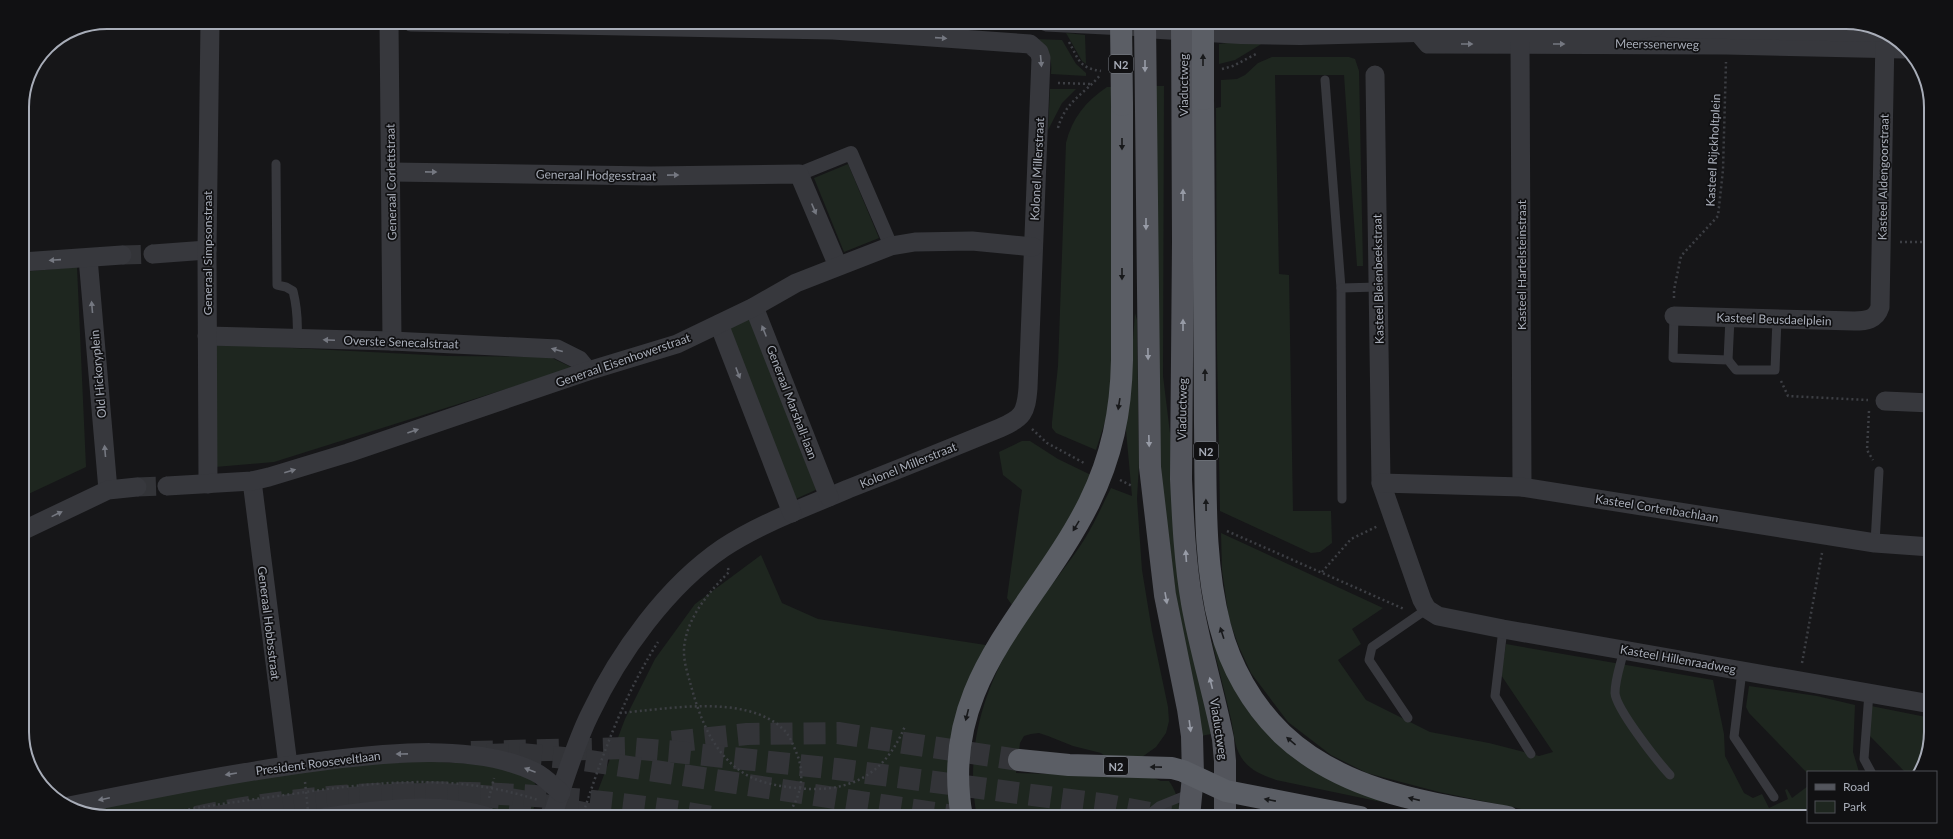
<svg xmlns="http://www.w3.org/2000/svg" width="1953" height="839" viewBox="0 0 1953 839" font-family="Lato,sans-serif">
<rect width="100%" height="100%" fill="#161618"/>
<g fill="#1e261f">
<path d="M1066,33l19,2 1,29 -4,-3z"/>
<path d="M1034,39l28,1 14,24 10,9v3l-35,-2c2,-17 -4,-25 -17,-35z"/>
<path d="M1242,41l21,2 -28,17 -16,4v-20z"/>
<path d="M1272,57h77l6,2 4,12 4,195h-6l-13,-191h-69l4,199 10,1 4,236h38l1,32 -12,9 -9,1 -91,-42 -3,-160 -1,-243 5,-1v-27l16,-1 8,-4 13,-12z"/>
<path d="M1156,86h8l-1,290 38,309 10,49 -10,2 -21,-107 -21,-171z"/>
<path d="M1107,87h5l4,252 -7,70 -13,41 -40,-17 -4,-5v-6l6,-56 8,-223c6,-25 20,-42 41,-56z"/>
<path d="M1050,89h26l-14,14 -14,27z"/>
<path d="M848,164l31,74 -35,14 -30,-74z"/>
<path d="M77,267l9,200 -64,30v-225z"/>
<path d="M1135,313l2,7 2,144 -2,35 5,71 10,61 16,76 1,14 -3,12 -10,14 -14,10 -34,2 -7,-6 -28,-7 -25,-10 -9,-3 -8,1 -7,2 -4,7 -4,30 135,4 10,4h8c7,10 12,24 10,36h-202c-15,-78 14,-151 61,-213 15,-22 32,-42 46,-64 11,-17 18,-35 27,-52l21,8 -6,-66z"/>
<path d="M753,315l67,173 -29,13 -67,-175z"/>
<path d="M215,344l233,12 102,1 23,11 -299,94 -59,5z"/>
<path d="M1022,441h8l28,18 33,16 -14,37 -65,93 -5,-7 15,-108 -19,-15 -4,-23z"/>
<path d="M1221,533l162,75 -31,21 9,15 -23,16 28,40 64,32 59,11 50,13 14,-4 -52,-77 5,-31 207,36 11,54 1,22 19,37 9,5 9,-4 7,14 19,-9 -3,-9 2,-1 5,9 16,-12v31h-248l-121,-25 -72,-19 -36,-18 -43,-33 -37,-49 -12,-26 -10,-28 -7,-49z"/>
<path d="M761,555l21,48 36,16 174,27 -38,171h-363l5,-21 29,-77 30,-60 40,-55z"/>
<path d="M1212,641l14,28 108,109 57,26 -115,-24c-14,-5 -27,-10 -35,-23 -7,-11 -7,-25 -10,-38 -6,-26 -13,-52 -19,-78z"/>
<path d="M1749,686l68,10 38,9 -2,47 6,20h-51v2l-59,-61 -3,-6z"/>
<path d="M1871,706l60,12c0,18 -1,40 -13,54h-13l-36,-37z"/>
<path d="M384,759l112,6 37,15 7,13 -7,17 -12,7 -42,-8 -104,-4 -91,12h-177l-28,-6 53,-12z"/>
</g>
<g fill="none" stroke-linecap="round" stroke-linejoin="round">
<g stroke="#333438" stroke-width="19" stroke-dasharray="19 10" stroke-linecap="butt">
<path d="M122,255l31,-1"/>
<path d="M137,487l30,-1"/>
</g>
<g stroke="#333438" stroke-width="22" stroke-dasharray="22 11" stroke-linecap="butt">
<path d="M672,742l75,-8 91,-1 181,27"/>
<path d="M471,752l157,-4 49,4 160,17 271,36 62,12"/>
<path d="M215,817c91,-16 185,-29 278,-20 37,4 74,13 110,20"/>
</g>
<g stroke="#333438" stroke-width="22" stroke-dasharray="22 11" stroke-linecap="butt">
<path d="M487,755l34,-1 55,5 385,58"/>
<path d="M196,817c170,-37 345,-28 517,0"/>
</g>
<g stroke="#3d3f44" stroke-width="2.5" stroke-dasharray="2 3" stroke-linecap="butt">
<path d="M1069,42c10,18 10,26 32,29"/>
<path d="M1222,69l11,-3 23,-12"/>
<path d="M1058,83l33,1"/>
<path d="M1058,128c7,-27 28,-35 43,-54"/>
<path d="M1900,242h31"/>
<path d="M1674,298v-8l7,-34 37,-40 5,-46 3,-108"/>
<path d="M1781,381l7,15 80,4"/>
<path d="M1869,411l-2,39 6,10"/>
<path d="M1032,429l15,14 37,20"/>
<path d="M1120,480l12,6"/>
<path d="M1227,531l177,78"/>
<path d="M728,568l1,4c-19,19 -39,42 -44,69 -3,14 1,28 5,41 9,34 22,70 52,90 13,9 30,13 46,15 55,8 95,-7 117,-61"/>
<path d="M1322,572l29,-33 27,-13"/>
<path d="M1802,663l20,-110"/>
<path d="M620,713c47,-4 124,-19 162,15 8,7 11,17 15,26 9,23 3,45 -11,63"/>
<path d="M305,782l3,29"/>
<path d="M489,798l5,-20"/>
<path d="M572,813l8,4"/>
<path d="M149,817c43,-9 85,-15 129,-21 89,-13 172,-25 260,4"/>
<path d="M582,817c20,-61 41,-120 76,-175"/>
</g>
<g stroke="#37383d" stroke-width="9">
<path d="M1325,80l16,208 1,211"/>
<path d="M276,164l1,121 9,2 7,4c4,16 5,32 4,48"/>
<path d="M1341,288l37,-1"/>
<path d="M1674,316l-1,42 55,2 8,10h39l2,-51"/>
<path d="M1728,360l2,-42"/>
<path d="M1875,543l4,-72"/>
<path d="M1503,629l-8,67 36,58"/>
<path d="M1624,650c-3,13 -9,29 -9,43 1,16 43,69 55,82"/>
<path d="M1742,671l-8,66 40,60"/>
<path d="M1869,693l-5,66 7,13"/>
<path d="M1408,718l-39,-58 3,-13 55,-38"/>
<path d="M1145,817l14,-11 32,-13"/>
</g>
<path stroke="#37383d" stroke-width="14" d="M799,174l52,-21 40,93"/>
<g stroke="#37383d" stroke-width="19">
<path d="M389,22l3,319"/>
<path d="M411,22l422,8 197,14 9,8 2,6 -13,330c-2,25 -5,30 -28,40 -51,21 -101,41 -152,61 -42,18 -87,34 -125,59 -56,38 -104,105 -133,166 -16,32 -26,69 -38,103"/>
<path d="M1046,22l99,5"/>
<path d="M1417,31l11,13 298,1 178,4"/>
<path d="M1520,44l2,443"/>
<path d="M1375,75l6,408 41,117 5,9 11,7 65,13 428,75"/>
<path d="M392,172l259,4 148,-2 39,92"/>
<path d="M153,254l54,-4"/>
<path d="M88,258l20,232"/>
<path d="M22,262l100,-7"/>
<path d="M754,307l75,190"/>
<path d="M1674,316l180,5c12,0 22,-1 26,-14l5,-271"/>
<path d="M719,324l73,189"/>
<path d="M207,336l185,5 165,8 22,11 9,11"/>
<path d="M1885,401l46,2"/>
<path d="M252,481l36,284"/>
<path d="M1381,483l141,4 353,56 56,4"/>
<path d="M208,484l-1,-234 3,-228"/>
<path d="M167,486l85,-5 17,-4 79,-24 240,-82 89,-27 77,-37 42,-24 95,-37 24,-4 57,-1 61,6"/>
<path d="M22,531l86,-41 29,-3"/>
<path d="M69,806c84,-17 168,-34 254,-45 64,-8 152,-18 212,11 10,5 17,13 26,21"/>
<path d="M326,817c53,-7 110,-16 163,0"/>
</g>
<g stroke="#37383d" stroke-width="22">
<path d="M1646,22l9,3 24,2 202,4"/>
<path d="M1145,27l96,6 59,1 117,-3h211l27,-6"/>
</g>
<g stroke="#53555c" stroke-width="22">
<path d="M1145,22l5,445 15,128 23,114 4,27 1,40 -4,41"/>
<path d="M1182,22l1,220 -2,237c2,42 4,84 11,124 8,46 22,91 31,136l2,22v56"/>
</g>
<g stroke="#5b5e65" stroke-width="22">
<path d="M1203,99c1,108 1,216 2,325 1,66 -2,137 15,202 10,40 32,79 62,108 61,58 147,69 226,83"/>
<path d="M1019,760l50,5 103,3 11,3 43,20 134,26"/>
<path d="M962,817c-25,-136 73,-206 127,-314 23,-47 32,-91 33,-143v-255"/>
</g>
<g stroke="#5b5e65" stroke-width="22">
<path d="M1121,22l1,83"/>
<path d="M1203,22v77"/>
</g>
</g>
<defs><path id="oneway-solid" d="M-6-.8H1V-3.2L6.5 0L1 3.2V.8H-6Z"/></defs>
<g fill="#757881">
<use href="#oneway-solid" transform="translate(941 38) rotate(4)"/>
<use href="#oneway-solid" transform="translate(1467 44)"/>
<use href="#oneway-solid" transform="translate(1559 44)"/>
<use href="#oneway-solid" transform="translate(1041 61) rotate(85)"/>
<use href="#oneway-solid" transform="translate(431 172) rotate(1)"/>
<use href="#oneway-solid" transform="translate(673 175) rotate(-1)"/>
<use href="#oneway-solid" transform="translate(814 209) rotate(67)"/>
<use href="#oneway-solid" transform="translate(55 260) rotate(176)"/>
<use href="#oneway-solid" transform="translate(92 307) rotate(-95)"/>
<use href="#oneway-solid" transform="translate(764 331) rotate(-112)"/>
<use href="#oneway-solid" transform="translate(329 340) rotate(-178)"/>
<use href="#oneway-solid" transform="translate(557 350) rotate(-165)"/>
<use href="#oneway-solid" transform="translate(738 373) rotate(69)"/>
<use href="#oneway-solid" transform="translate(413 431) rotate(-19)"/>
<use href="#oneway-solid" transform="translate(105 451) rotate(-95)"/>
<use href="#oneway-solid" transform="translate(290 471) rotate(-16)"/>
<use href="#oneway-solid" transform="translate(57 514) rotate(-26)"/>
<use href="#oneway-solid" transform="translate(402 754) rotate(179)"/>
<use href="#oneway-solid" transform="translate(530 770) rotate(-159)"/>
<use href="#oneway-solid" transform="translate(231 774) rotate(171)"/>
<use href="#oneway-solid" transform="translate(104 799) rotate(168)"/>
</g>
<g fill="#18191b">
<use href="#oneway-solid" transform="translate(1203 60) rotate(-90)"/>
<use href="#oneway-solid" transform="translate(1122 144) rotate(90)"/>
<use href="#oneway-solid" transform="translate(1122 274) rotate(90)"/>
<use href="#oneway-solid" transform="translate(1205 375) rotate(-90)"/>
<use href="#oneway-solid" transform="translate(1119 404) rotate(99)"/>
<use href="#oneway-solid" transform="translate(1206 505) rotate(-91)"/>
<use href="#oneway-solid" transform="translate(1076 526) rotate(121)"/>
<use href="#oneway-solid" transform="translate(1222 633) rotate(-108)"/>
<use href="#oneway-solid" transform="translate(967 715) rotate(104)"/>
<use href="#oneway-solid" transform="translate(1291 741) rotate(-140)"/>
<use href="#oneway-solid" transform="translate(1156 767) rotate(-179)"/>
<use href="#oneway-solid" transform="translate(1414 799) rotate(-167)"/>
<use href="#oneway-solid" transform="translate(1270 800) rotate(-169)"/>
</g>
<g fill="#979ba6">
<use href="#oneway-solid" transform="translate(1145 66) rotate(90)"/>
<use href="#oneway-solid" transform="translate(1183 195) rotate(-90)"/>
<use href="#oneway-solid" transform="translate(1146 224) rotate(90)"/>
<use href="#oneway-solid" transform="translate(1183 325) rotate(-90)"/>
<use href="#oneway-solid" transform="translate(1148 354) rotate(89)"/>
<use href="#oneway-solid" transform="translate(1149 441) rotate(88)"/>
<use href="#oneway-solid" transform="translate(1186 556) rotate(-94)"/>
<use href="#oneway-solid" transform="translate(1166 598) rotate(80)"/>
<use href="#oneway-solid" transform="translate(1211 683) rotate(-104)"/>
<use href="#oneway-solid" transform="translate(1190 726) rotate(82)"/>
</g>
<g text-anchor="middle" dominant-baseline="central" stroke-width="3.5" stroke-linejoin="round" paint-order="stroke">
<g fill="#111113" stroke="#7b7e86" stroke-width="1">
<rect x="1109" y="55" width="24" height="18" rx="3"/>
<rect x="1194" y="442" width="24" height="18" rx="3"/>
<rect x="1104" y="757" width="24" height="18" rx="3"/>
</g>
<g font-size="11" font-weight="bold" fill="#a8adb8">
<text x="1121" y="64">N2</text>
<text x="1206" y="451">N2</text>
<text x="1116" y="766">N2</text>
</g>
<g font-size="12" fill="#a8adb8" stroke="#111113">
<text transform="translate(1657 44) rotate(1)">Meerssenerweg</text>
<text transform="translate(1183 85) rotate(-90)">Viaductweg</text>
<text transform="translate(1713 150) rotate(-87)">Kasteel Rijckholtplein</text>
<text transform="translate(1037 169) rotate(-87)">Kolonel Millerstraat</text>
<text transform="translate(596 175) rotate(1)">Generaal Hodgesstraat</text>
<text transform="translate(1883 177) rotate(-89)">Kasteel Aldengoorstraat</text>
<text transform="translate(391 182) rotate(-91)">Generaal Corlettstraat</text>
<text transform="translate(207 253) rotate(-90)">Generaal Simpsonstraat</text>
<text transform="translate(1521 265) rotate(-90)">Kasteel Hartelsteinstraat</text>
<text transform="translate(1378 279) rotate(-91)">Kasteel Bleienbeekstraat</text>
<text transform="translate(1774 319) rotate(2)">Kasteel Beusdaelplein</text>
<text transform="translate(401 342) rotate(2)">Overste Senecalstraat</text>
<text transform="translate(623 360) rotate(-19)">Generaal Eisenhowerstraat</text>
<text transform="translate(98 374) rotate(-95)">Old Hickoryplein</text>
<text transform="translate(792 402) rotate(69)">Generaal Marshall-laan</text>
<text transform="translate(1182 409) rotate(-89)">Viaductweg</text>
<text transform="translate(908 465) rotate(-22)">Kolonel Millerstraat</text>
<text transform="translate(1657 508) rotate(9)">Kasteel Cortenbachlaan</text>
<text transform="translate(269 623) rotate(83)">Generaal Hobbsstraat</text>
<text transform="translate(1678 659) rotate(10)">Kasteel Hillenraadweg</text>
<text transform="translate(1219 729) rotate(81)">Viaductweg</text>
<text transform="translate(318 763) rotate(-7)">President Rooseveltlaan</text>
</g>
</g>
<path d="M0 0H1953V839H0ZM107 29H1846A78 78 0 0 1 1924 107V732A78 78 0 0 1 1846 810H107A78 78 0 0 1 29 732V107A78 78 0 0 1 107 29Z" fill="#111113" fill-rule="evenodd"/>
<path fill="none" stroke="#a8adb8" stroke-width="2" d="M107 29H1846A78 78 0 0 1 1924 107V732A78 78 0 0 1 1846 810H107A78 78 0 0 1 29 732V107A78 78 0 0 1 107 29Z"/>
<rect x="1807" y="771" width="130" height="52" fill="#111113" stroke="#4d4f55"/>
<rect x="1815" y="784" width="20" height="6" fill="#53555c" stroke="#4d4f55"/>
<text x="1843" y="791" font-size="12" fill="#a8adb8">Road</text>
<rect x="1815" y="801" width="20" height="12" fill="#1e261f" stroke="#4d4f55"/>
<text x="1843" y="811" font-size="12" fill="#a8adb8">Park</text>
</svg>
